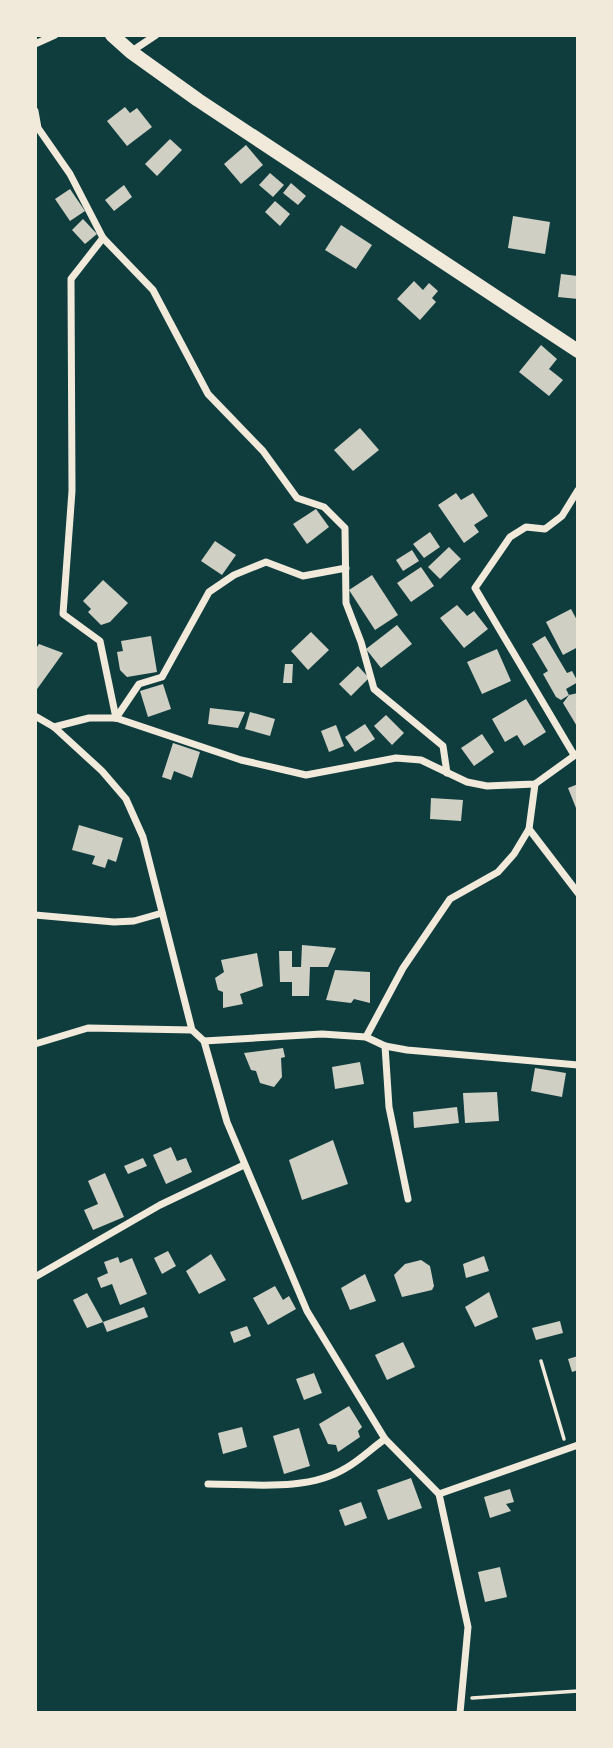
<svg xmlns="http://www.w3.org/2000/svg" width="613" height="1748" viewBox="0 0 613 1748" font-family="Quicksand,sans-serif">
<rect width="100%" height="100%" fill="#0f3d3e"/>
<g fill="#cfcfc3">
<path d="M125,107l5,6 7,-5 15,19 -25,19 -20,-25z"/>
<path d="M170,139l12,11 -25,26 -12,-12z"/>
<path d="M246,145l17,20 -22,19 -17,-20z"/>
<path d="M270,173l14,12 -11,12 -14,-12z"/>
<path d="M291,183l15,13 -8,9 -15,-12z"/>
<path d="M124,185l8,12 -18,14 -9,-11z"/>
<path d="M70,189l15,22 -15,10 -15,-22z"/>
<path d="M275,201l15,13 -10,12 -15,-14z"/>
<path d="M513,216l37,6 -5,32 -37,-6z"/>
<path d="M83,219l14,15 -12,10 -13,-14z"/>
<path d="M341,225l31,20 -16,24 -31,-19z"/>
<path d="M561,274l17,2v23l-20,-2z"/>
<path d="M414,281l9,9 6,-7 9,8 -6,7 4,4 -16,18 -23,-21z"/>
<path d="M541,345l16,14 -8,10 14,11 -14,16 -30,-24z"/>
<path d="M360,428l19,22 -26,21 -19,-21z"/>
<path d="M456,493l5,7 12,-7 15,23 -14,9 5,7 -15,11 -26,-38z"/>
<path d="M316,509l13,18 -22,17 -14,-20z"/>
<path d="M430,532l10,15 -16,11 -11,-14z"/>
<path d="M215,541l21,14 -14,20 -21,-14z"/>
<path d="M449,547l12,12 -21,20 -12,-12z"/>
<path d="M412,550l7,11 -16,10 -7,-11z"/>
<path d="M421,567l13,19 -23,16 -14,-19z"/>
<path d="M372,575l26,40 -23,15 -26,-40z"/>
<path d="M103,580l25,23 -18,19 -9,3 -13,-13 3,-3 -8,-8z"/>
<path d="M457,605l10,11 7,-5 14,18 -24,19 -24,-30z"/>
<path d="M571,609l7,13v25l-15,8 -17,-33z"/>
<path d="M397,625l15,19 -31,24 -15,-19z"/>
<path d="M311,632l18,18 -21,20 -17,-19z"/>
<path d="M151,636l6,36 -30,5 -7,-7 -3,-18 6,-1 -2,-10z"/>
<path d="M545,636l22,37 5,-2 6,11 -12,7 3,6 -8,5 -5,-3 -13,-23 5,-3 -16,-27z"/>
<path d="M39,644l24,9 -28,39v-42z"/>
<path d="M497,649l14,32 -29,13 -15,-32z"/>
<path d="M285,664h8l-1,19h-9z"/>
<path d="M358,666l11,12 -18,18 -12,-12z"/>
<path d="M163,684l8,25 -23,8 -8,-26z"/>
<path d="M578,693v35l-15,-25 6,-8z"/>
<path d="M526,699l20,33 -22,14 -7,-11 -12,7 -13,-23z"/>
<path d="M210,708l35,4 -7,16 -30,-4z"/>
<path d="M250,712l25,7 -5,17 -25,-7z"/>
<path d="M386,715l18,18 -12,12 -18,-19z"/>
<path d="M365,724l10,15 -20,13 -10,-15z"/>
<path d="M336,725l8,21 -15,6 -8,-21z"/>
<path d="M482,734l12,18 -20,14 -13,-18z"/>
<path d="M173,743l27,9 -8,26 -18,-7 -3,9 -9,-3z"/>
<path d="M578,784v23l-2,1 -8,-20z"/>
<path d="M431,798l32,2 -2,21 -31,-2z"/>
<path d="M79,825l44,13 -7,24 -8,-3 -3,9 -13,-4 3,-8 -23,-6z"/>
<path d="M302,945l34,3 -8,19h-18l-1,29h-17v-14h-12l-1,-31h13v16h9z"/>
<path d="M257,953l6,33 -23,8 3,10 -20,4v-16l-5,-2 -3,-12 9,-6 -3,-12z"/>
<path d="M335,970l35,2v31l-16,-4 -3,4 -25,-3z"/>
<path d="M283,1048l2,9 -4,1 1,19 -8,10 -14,-4 -4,-12 -5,-1 -7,-17z"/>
<path d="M360,1062l4,22 -29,5 -3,-22z"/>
<path d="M535,1068l31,5 -4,24 -31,-6z"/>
<path d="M497,1092l2,29 -34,2 -2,-30z"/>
<path d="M457,1107l2,16 -45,5 -1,-16z"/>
<path d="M333,1140l15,44 -46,16 -13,-40z"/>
<path d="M171,1147l6,14 9,-3 6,14 -26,12 -13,-29z"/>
<path d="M143,1158l4,8 -19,8 -4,-8z"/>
<path d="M105,1173l19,44 -31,13 -9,-20 14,-6 -10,-23z"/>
<path d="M168,1251l8,15 -14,8 -8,-16z"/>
<path d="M211,1254l15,26 -27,14 -13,-23z"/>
<path d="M484,1256l5,15 -23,7 -3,-14z"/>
<path d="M118,1257l2,6 12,-5 15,36 -27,11 -8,-21 -11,4 -4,-10 11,-5 -4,-11z"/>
<path d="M421,1260l9,6 4,20 -2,4 -30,7 -8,-22 11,-11z"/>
<path d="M365,1274l11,27 -26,9 -9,-22z"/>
<path d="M275,1286l8,14 6,-4 7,13 -28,16 -15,-27z"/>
<path d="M489,1292l9,25 -23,10 -10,-20z"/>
<path d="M87,1293l16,29 41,-15 4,10 -41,15 -4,-10 -16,6 -14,-28z"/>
<path d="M560,1321l3,12 -27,7 -4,-12z"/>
<path d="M247,1326l4,10 -17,7 -4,-11z"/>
<path d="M403,1342l12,25 -28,13 -12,-25z"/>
<path d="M578,1356v14l-6,2 -4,-13z"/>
<path d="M314,1373l8,20 -18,7 -8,-21z"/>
<path d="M349,1406l13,21 -4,4 2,6 -22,15 -2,-7 -8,-1 -9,-20z"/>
<path d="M242,1427l5,20 -24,7 -5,-21z"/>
<path d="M299,1428l11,38 -26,8 -11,-38z"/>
<path d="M411,1478l11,30 -34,12 -11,-30z"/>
<path d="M510,1489l4,13 -8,2 5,7 -21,7 -6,-21z"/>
<path d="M361,1502l6,16 -22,8 -6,-16z"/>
<path d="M500,1567l7,30 -22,5 -7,-30z"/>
</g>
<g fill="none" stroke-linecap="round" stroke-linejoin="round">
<g stroke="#f1e9da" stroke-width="3.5">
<path d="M541,1361l23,78"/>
<path d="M472,1698l106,-7"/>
</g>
<g stroke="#f1e9da" stroke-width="7">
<path d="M35,44l20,-9"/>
<path d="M132,51l24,-16"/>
<path d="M35,111l3,17 32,46 33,64 50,52 55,104 55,57 34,47 27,9 21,21 1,75 15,39 13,47 69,57 4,27"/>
<path d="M103,238l-32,41 1,212 -9,123 37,27 16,77"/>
<path d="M35,716l19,11 48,44 24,28 17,38 49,193"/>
<path d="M116,718l23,-34 23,-7 47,-85 25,-17 32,-13 37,14 43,-8"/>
<path d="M54,727l35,-9h27l125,42 65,15 90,-17 25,2 46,22 20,4 48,-2 43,-31"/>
<path d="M574,755l-99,-167 35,-51 16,-10 19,2 17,-13 16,-26"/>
<path d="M535,784l-6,45 49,64"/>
<path d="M35,915l79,7 20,-1 28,-8"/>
<path d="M366,1037l37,-69 47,-69 48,-27 16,-18 15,-25"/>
<path d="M204,1041l118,-7 44,3 19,9 22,4 171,15"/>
<path d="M35,1044l53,-16 104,2 12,11 23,81 80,189 78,128 54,55 29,133 -8,86"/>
<path d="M385,1046l4,61 19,92"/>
<path d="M35,1277l125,-72 84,-40"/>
<path d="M208,1484c44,0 99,8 138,-16 14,-8 26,-20 39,-29"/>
<path d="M439,1494l139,-49"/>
</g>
<path stroke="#f1e9da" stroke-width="14" d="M112,35l19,17 67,48 380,251"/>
</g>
<rect width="613" height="1748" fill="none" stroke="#f1e9da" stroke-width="74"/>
</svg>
